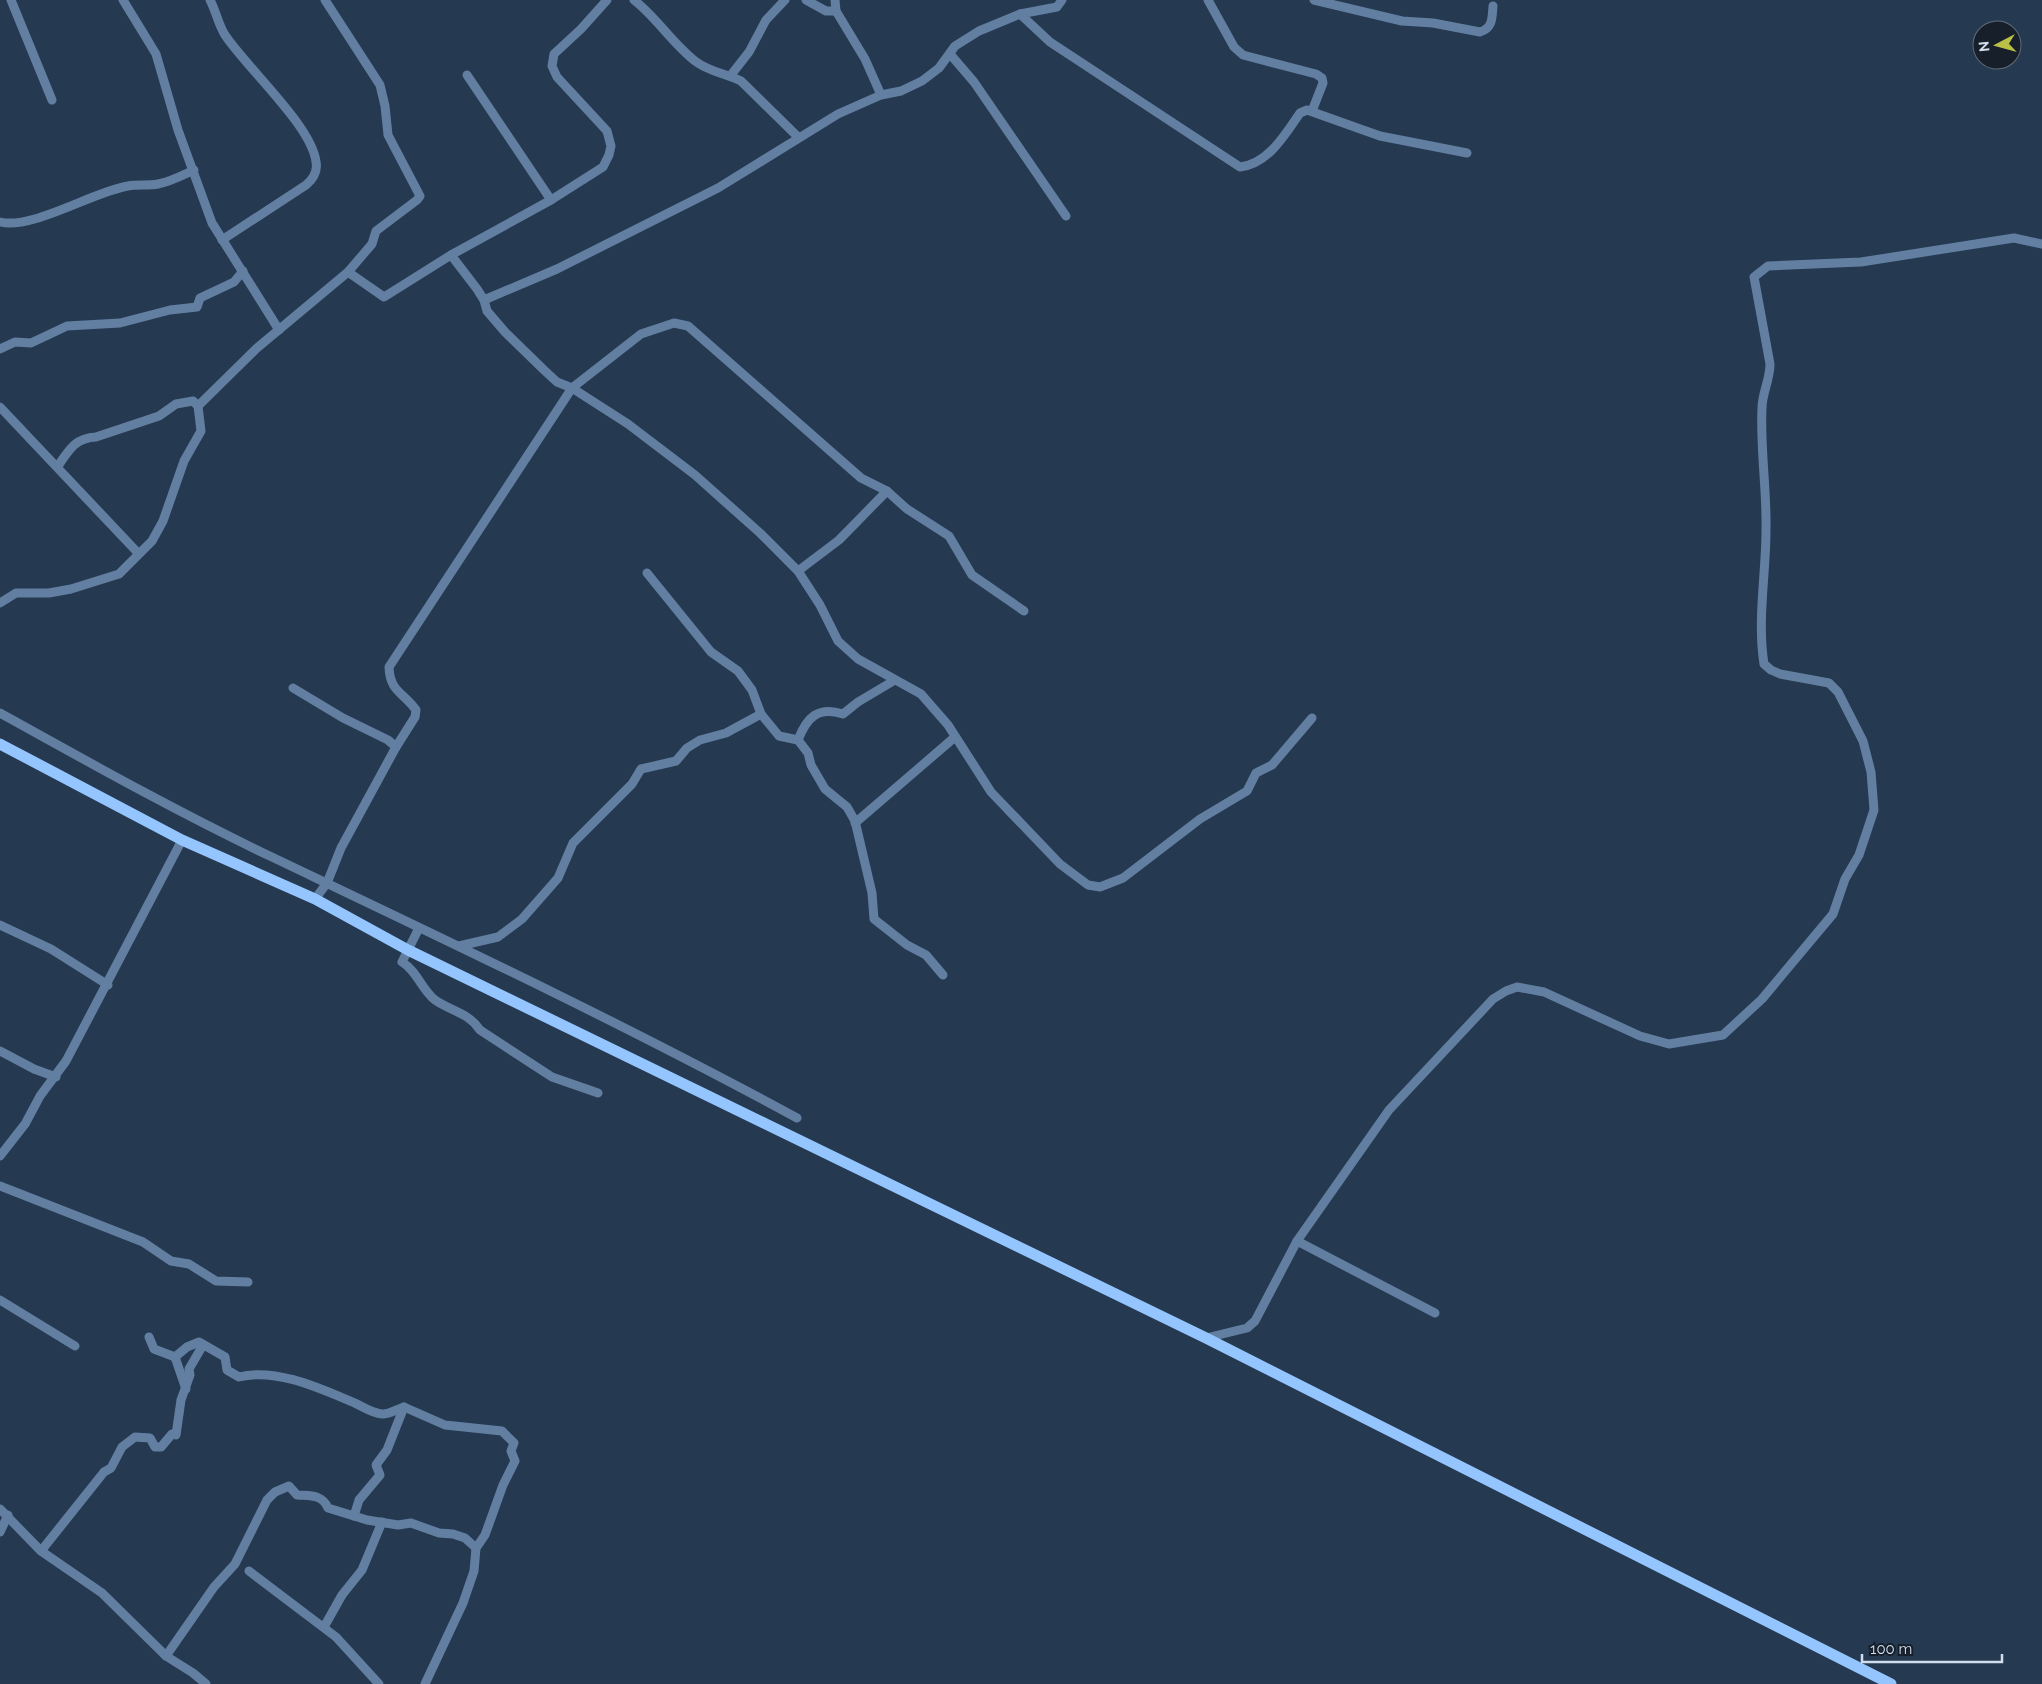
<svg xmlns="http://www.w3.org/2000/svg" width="2042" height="1684" viewBox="0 0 2042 1684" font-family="Raleway,sans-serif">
<rect width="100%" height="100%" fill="#253950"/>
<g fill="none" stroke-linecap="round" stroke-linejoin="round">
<g stroke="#627fa2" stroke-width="9">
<path d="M11,0l41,100"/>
<path d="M123,0l33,54 22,76 34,93 67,107"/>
<path d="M210,0c6,11 8,24 15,35 21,32 87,91 91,127 2,10 -3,17 -10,23l-84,55"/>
<path d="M634,0c23,18 38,43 61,61 14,11 30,12 46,20l57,56"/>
<path d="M806,0l20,11h10"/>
<path d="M835,0l1,11 29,48 16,36"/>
<path d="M1208,0l26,47 9,8 73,19 6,4 1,5 -11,28"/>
<path d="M1314,0l88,21 31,2 47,9c13,-4 12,-14 13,-26"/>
<path d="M1020,14l30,28 190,125c28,-3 45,-32 60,-54l7,-3 73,26 87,17"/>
<path d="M950,54l24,28 92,134"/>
<path d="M467,75l84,125"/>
<path d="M731,75l18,-23 17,-32 19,-20"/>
<path d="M0,222c32,8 92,-30 128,-36 10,-2 20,0 30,-2 12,-2 25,-9 36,-14"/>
<path d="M451,255l26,34 7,11 3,11 18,21 39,38 13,12 15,6 56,36 67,51 65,58 38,38 22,34 18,36 20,18 63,35 27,31 43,67 69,72 28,21 12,2 23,-9 77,-59 47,-28 9,-18 16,-8 40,-47"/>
<path d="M348,272l36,25 67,-42 100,-55 52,-33 6,-12 2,-9 -4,-15 -50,-54 -5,-11 2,-12 27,-25 26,-29"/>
<path d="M484,300l73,-31 161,-81 120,-74 43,-19 20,-4 21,-10 17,-13 16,-22 24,-15 41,-17 37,-7 5,-7"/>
<path d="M0,349l15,-7 16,1 36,-17 53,-3 50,-13 27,-3 3,-9 34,-16 9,-11"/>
<path d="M198,406l59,-58 91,-76 24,-28 4,-13 41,-31 3,-4 -32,-61 -3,-29 -5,-21 -55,-85"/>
<path d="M0,407l138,146"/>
<path d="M798,571l41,-31 48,-49"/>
<path d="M647,573l64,79 27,19 14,19 9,24 18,22 19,4c9,-23 20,-34 45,-26l15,-12 37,-22"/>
<path d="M0,603l16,-10h33l22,-4 48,-15 33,-33 11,-20 21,-60 17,-30 -3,-25 -5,-5 -17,3 -17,12 -63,21c-21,1 -27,13 -38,29"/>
<path d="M293,688l50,30 45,22 8,7 -55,101 -14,35 -12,16"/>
<path d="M0,713c90,50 181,101 274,145 176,84 352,167 523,260"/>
<path d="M798,740l10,13 3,12 14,24 22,18 8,14 17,72 2,26 33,26 19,10 17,20"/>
<path d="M396,747l19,-30 1,-7c-13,-18 -26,-18 -27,-43l183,-279 69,-54 33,-11 14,3 173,152 26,13 20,18 42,27 23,39 52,36"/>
<path d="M855,823l100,-86"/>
<path d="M0,925l51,24 57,36"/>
<path d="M419,928l-17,34c15,9 20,28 33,38 16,11 34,13 45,30l72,47 46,16"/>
<path d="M459,946l39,-9 24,-18 36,-41 15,-35 59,-59 9,-15 35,-8 11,-13 13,-8 26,-7 35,-19"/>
<path d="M0,1051l34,18 22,8"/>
<path d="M0,1156l25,-32 15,-28 26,-35 116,-221"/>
<path d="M0,1186l143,56 28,19 18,3 27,17 32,1"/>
<path d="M1297,1241l138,72"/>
<path d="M0,1300l75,46"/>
<path d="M149,1337l5,12 21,8 12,-10 12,-5 26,15 2,13 12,7c36,-9 78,10 111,24 11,4 20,12 32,13 6,1 15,-5 22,-7l41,18 57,6 12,12 -3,8 4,10 -12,24 -18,50 -9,13 -2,23 -11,32 -38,81"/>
<path d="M1206,1338l41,-10 8,-7 42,-80 92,-131 104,-111 13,-8 11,-4 27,5 96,44 29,8 54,-9 39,-36 71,-85 12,-35 14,-24 15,-45 -3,-38 -8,-31 -25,-49 -9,-9 -49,-9 -9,-4 -7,-6c-7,-44 2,-90 2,-134 1,-40 -6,-81 -4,-122 0,-15 8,-28 8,-44l-16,-87 14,-11 93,-4 153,-24 28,6"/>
<path d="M175,1357l11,32"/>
<path d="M0,1509l41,42 61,42 64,63 27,17 13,11"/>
<path d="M354,1516l5,-16 21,-25 -4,-10 11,-15 17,-43"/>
<path d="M0,1532l8,-17"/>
<path d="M41,1551l63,-79 7,-4 11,-21 13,-10 15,1 5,9h6l11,-13 4,1 5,-35 9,-25 -1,-6 14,-24"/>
<path d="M249,1571l87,66 43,47"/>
<path d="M324,1627l18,-32 20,-25 20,-48"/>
<path d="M166,1656l48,-69 21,-23 32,-64 8,-8 14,-6 8,9c13,1 25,-1 31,13l39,12 31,5 13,-2 28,10 14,1 12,4 11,10"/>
</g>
<path stroke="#94c5fe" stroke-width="11" d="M0,744l182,96 133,59 93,51 798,388 685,346"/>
</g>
<g transform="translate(1997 45) rotate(264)"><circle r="24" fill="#161f2a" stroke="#616b78"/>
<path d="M0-4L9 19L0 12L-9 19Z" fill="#bac045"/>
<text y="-8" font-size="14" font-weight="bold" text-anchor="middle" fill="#d2deee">N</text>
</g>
<path d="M1862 1654v8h140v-8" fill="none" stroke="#d2deee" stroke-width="2.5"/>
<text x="1870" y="1654" font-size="15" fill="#d2deee" stroke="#161f2a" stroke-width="4" paint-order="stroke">100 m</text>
</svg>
